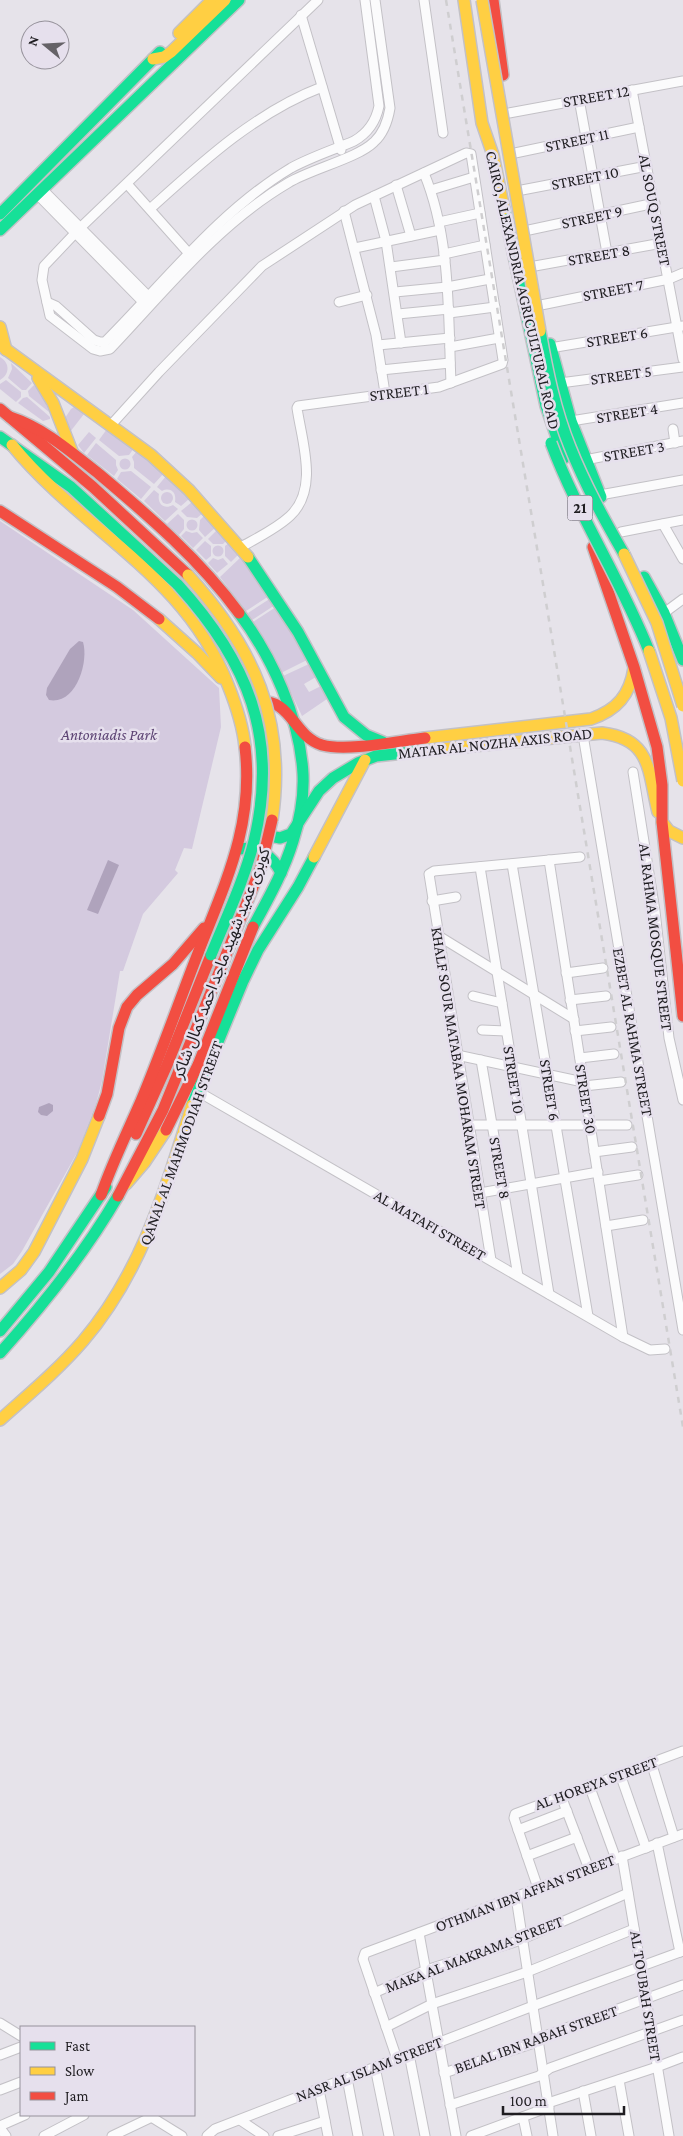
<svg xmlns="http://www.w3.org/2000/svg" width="683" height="2136" viewBox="0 0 683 2136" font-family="'Crimson Pro','Noto Sans Arabic',serif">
<rect width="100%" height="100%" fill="#e6e3ea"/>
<g fill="#d4cadf">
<path d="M0,357c10,6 10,17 0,23z"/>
<path d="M11,363l21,20 -6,7h-4l-14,-12 4,-9z"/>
<path d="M6,380l15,12v5l-5,5 -16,-13v-5z"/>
<path d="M34,385l9,10 6,17 -20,-16 -1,-5z"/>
<path d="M27,397l23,20v2l-7,2 -25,-18 5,-5z"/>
<path d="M74,407l10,7 -14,18 -5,-14 6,-9z"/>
<path d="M107,429l27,19 -5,7 -10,1 -20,-16z"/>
<path d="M89,432l7,6 -12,15 -6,-8z"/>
<path d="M96,443l20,17v5l2,5 -4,6 -27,-21z"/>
<path d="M137,451l27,22 -10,11 -20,-16v-6l-2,-5z"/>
<circle cx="125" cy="464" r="5.5"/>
<path d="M131,471l20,16 -10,12 -24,-20 4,-7z"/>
<path d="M166,476l23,23 -8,7 -6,-4c2,-10 -5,-15 -13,-11l-5,-4z"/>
<path d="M154,490l5,4c-2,10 5,16 14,11l5,4 -13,12 -21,-20z"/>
<circle cx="167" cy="498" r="6"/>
<path d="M192,502l11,11 -6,5 -10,-1 -6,-6z"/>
<path d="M178,514l6,6v9l-5,6 -12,-11z"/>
<path d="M205,515l11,12 -11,10 -6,-7 1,-10z"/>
<circle cx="192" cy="525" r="5.5"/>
<path d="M0,521l133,89 86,78 2,39 -29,122 -8,-1 -9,22 3,3 -35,41 -20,57h-3l-18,110 -6,23 -18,47 -56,100 -9,13 -13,10z"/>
<path d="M218,529l9,11 -4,4h-10l-5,-5z"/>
<path d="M186,531l6,2 5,-1 6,6 -10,10 -12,-12z"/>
<path d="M205,541l6,5v10l-5,4 -10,-10z"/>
<path d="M229,543l10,11 -8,8 -6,-6v-10z"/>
<circle cx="218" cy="551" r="5.5"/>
<path d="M241,557l28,39 -23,15 -26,-34z"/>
<path d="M213,558l5,2 5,-2 5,6 -11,9 -9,-10z"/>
<path d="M271,598l4,7 -23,15 -4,-7z"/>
<path d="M276,607l31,53 -26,13 -28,-51z"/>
<path d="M309,664l7,13 -12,7 5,8 12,-6 6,13 -25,17 -19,-40z"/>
</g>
<g fill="#afa3bc">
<path d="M79,641l4,1c6,20 -7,63 -34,58l-3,-5 1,-7 23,-39z"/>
<path d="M108,860l11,5 -21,49 -11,-4z"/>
<path d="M49,1103l4,2v6l-6,5 -6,-1 -3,-3 1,-5z"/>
</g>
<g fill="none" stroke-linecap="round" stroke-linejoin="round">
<g stroke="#c3c1c6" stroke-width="11">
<g id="street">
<path d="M318,0l-238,228 -36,38 -2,14 8,36 43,33 7,2 10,-2c56,-59 108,-125 178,-166 23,-14 70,-25 86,-41 10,-9 14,-22 16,-34l-15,-108"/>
<path d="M424,0l19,133"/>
<path d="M301,15l40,135"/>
<path d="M632,90l51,269"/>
<path d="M579,99l28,154"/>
<path d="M509,113l174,-32"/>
<path d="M515,153l124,-26"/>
<path d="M424,173c27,66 24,140 27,210"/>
<path d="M128,185l65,73"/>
<path d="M396,185l15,51"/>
<path d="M42,189l110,111"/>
<path d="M431,190l43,-13"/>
<path d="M522,190l125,-24"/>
<path d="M37,194l110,112"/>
<path d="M374,196l12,45 15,102"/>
<path d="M150,209c52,-47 106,-97 172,-122"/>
<path d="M344,211l32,124 9,58"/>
<path d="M439,222l41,-9"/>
<path d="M529,230l126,-27"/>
<path d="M355,248l85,-18"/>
<path d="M444,254l41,-9"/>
<path d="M535,266l127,-23"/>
<path d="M391,267l54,-7"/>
<path d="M395,292l52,-5 43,-8"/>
<path d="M47,302l9,4 38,34 6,2h5c59,-59 114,-131 186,-174 20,-11 42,-18 63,-27 14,-8 22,-20 25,-35l-14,-106"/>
<path d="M339,302l28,-7"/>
<path d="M541,305l128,-26 14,-6"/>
<path d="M449,313l46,-6"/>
<path d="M398,314l51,-5"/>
<path d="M378,345l72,-7"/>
<path d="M450,347l49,-9"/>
<path d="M550,348l133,-22"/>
<path d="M381,370l69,-7"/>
<path d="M560,383l123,-16"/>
<path d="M571,421l112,-18"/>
<path d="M111,425l48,-53 103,-106 93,-61 111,-52 5,1 32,206 -1,4 -63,23 -141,19 -1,2c5,34 22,81 -7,108 -14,13 -33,22 -49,31"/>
<path d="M673,429l2,14"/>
<path d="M585,460l98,-19"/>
<path d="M600,495l83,-15"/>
<path d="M663,524l20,35"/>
<path d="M621,532l62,-12"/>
<path d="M664,613l19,-14"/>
<path d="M583,735l100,595"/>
<path d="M633,772l22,139 14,127 14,62"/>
<path d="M549,860l74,477"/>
<path d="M512,864l76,452"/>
<path d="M480,867l69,427"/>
<path d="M432,901l24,-4"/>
<path d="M437,935l137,84"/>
<path d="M566,973l37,-5"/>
<path d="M473,996l29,7"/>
<path d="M570,1000l36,-4"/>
<path d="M482,1030l24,1"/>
<path d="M575,1031l36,-4"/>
<path d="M457,1055l126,27"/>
<path d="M580,1058l34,-4"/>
<path d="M481,1060l37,216"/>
<path d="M584,1086l37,-4"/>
<path d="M197,1091l426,246 27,13 15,-1"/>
<path d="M469,1125h158"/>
<path d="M594,1152l38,-5"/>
<path d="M599,1181l39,-6"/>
<path d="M480,1193l118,-21"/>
<path d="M606,1226l37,-6"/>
<path d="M491,1260l-62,-386 5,-3 146,-14"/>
<path d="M651,1762l23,75"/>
<path d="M620,1774l26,74"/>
<path d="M589,1785l27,74"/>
<path d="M561,1796l28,73"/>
<path d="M518,1830l49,-19"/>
<path d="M657,1843l23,109"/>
<path d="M527,1856l50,-19"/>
<path d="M622,1856l47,280"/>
<path d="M538,1888l-24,-70 1,-4 168,-63"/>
<path d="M516,1897l37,239"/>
<path d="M419,1933l37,203"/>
<path d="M374,1993l52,-23 92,-29 110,-48"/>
<path d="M0,2023l21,13"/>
<path d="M386,2027l46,-23 95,-32 107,-43"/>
<path d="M409,2054l16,82"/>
<path d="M0,2055l21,-8"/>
<path d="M397,2059l-34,-100 2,-6 318,-119"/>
<path d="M375,2067l14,69"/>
<path d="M444,2073l90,-30 11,-7 138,-51"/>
<path d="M347,2078l11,58"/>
<path d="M619,2080l10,56"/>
<path d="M319,2089l9,47"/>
<path d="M0,2090l21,-8"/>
<path d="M583,2091l8,45"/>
<path d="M548,2103l106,-35 29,-11"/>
<path d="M450,2105l89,-29 11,-8 133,-48"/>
<path d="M148,2115l34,21"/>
<path d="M523,2117l4,19"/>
<path d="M240,2120l24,16"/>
<path d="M0,2126l25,-11"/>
<path d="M0,2128l6,8"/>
<path d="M44,2136l40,-21"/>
<path d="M112,2136l40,-19"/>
<path d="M207,2136l8,-7 318,-123 150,-55"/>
<path d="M278,2136l47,-15"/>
<path d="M471,2136l78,-29"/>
</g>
</g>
<g stroke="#c3c1c6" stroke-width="14">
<g id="fast">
<path d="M504,209l42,197 18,52"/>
<path d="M0,214l160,-162"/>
<path d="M0,230l239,-230"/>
<path d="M550,344l21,77 30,76"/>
<path d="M0,437l71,50 107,98"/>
<path d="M248,557l50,75 46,85 22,18 17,7"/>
<path d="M644,577l20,36 19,47"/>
<path d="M239,613c33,44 61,105 64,161 1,22 -3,45 -10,67 -9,30 -25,58 -40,86"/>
<path d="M260,834l20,4 11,-4 28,-43 14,-13 25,-15 18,-7 46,-5"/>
<path d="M241,849c18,-4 33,9 40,24"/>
<path d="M192,1105l51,-124 15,-31 40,-63 16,-30"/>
<path d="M0,1331l49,-59 57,-85"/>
<path d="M0,1353c44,-49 85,-100 118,-157"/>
</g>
</g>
<g stroke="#c3c1c6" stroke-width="14">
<g id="slow">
<path d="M464,0l18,123 11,32 11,54"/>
<path d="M179,33l33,-33"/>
<path d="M153,59l11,-2 7,-5 54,-52"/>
<path d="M0,327l6,23"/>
<path d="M0,345l151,110 38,35 59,67"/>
<path d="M38,378l15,25 20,51"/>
<path d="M12,445c71,87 173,129 216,240 8,20 15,41 17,62"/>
<path d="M159,619l38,34 24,25"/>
<path d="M425,738l166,-19c26,-9 39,-24 43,-51"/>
<path d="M422,751l180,-18c50,6 46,39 56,79"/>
<path d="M662,822l7,9 14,7"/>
<path d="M314,857l51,-97"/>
<path d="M126,1184l18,-21 22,-33"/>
<path d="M0,1288l21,-18 13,-18 48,-93 17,-43"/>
<path d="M0,1420c28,-25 58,-50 83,-79 59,-69 82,-151 109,-236"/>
</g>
</g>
<g stroke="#c3c1c6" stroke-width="14">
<g id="jam">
<path d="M493,0l10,75"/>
<path d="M0,409l93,78 95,88"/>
<path d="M10,417c34,11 61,35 89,57 50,42 101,86 140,139"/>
<path d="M0,511l117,76 42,32"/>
<path d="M593,547l41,120 23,80 5,38v37l21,194"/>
<path d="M255,702c38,-5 36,33 67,43 25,7 76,-4 103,-7"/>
<path d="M99,1116l8,-22 12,-66 8,-21 10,-12 36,-31 31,-36"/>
<path d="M166,1130l32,-65 55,-138"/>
<path d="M136,1134l31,-69 44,-110"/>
<path d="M101,1195c12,-34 26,-62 40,-94 21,-50 39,-102 59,-153 27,-69 54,-125 45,-201"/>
<path d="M118,1196l45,-86 61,-150"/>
</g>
</g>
<use href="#street" stroke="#fbfbfc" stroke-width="9"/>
<use href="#fast" stroke="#16e098" stroke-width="11"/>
<use href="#slow" stroke="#ffcf43" stroke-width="11"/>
<use href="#jam" stroke="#f24e42" stroke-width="11"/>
<path stroke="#cfced0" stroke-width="2.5" stroke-dasharray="6 6" stroke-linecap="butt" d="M446,0l237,1427"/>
<g stroke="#c3c1c6" stroke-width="14" stroke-linecap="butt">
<g id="fast-bridge">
<path d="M540,331c7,40 15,79 30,116 15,38 34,72 54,107"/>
<path d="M551,443c27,72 70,137 98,208"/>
<path d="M178,585c70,77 101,152 76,256 -10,40 -28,77 -43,114"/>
</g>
</g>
<g stroke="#c3c1c6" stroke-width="14" stroke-linecap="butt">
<g id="slow-bridge">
<path d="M482,0l58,331"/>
<path d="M624,554l33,69 26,83"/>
<path d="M188,575c66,73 99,145 84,245"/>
<path d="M649,651l22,67 12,63"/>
</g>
</g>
<g stroke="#c3c1c6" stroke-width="14" stroke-linecap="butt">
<path id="jam-bridge" d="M224,960l37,-93 11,-47"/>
</g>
<use href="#fast-bridge" stroke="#16e098" stroke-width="11"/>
<use href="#slow-bridge" stroke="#ffcf43" stroke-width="11"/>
<use href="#jam-bridge" stroke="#f24e42" stroke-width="11"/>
</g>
<g text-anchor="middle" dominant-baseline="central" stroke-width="5" stroke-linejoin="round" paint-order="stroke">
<rect fill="#e6e0ed" stroke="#5b585e" stroke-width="1" x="567.5" y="495.5" width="25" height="25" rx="4"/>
<g font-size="15" font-weight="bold" fill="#1f1d21">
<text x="580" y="508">21</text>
</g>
<g font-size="16" fill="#1f1d21" stroke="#e6e0ed">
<text transform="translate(596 96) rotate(-10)">STREET 12</text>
<text transform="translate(577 140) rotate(-12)">STREET 11</text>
<text transform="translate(585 178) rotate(-11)">STREET 10</text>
<text transform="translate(655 210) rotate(79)">AL SOUQ STREET</text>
<text transform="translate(592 217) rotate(-12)">STREET 9</text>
<text transform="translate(599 255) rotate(-10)">STREET 8</text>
<text transform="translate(523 290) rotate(77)">CAIRO, ALEXANDRIA AGRICULTURAL ROAD</text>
<text transform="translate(613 290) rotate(-11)">STREET 7</text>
<text transform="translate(617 337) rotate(-9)">STREET 6</text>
<text transform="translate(621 375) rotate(-8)">STREET 5</text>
<text transform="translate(399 392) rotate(-7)">STREET 1</text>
<text transform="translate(627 413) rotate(-9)">STREET 4</text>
<text transform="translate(634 451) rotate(-10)">STREET 3</text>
<text transform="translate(495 743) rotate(-6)">MATAR AL NOZHA AXIS ROAD</text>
<text transform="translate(656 937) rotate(83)">AL RAHMA MOSQUE STREET</text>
<text transform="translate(221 963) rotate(-69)">كوبرى عميد شهيد ماجد احمد كمال شاكر</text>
<text transform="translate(633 1032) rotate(80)">EZBET AL RAHMA STREET</text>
<text transform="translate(459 1068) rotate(81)">KHALF SOUR MATABAA MOHARAM STREET</text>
<text transform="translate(514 1080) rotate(81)">STREET 10</text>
<text transform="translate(550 1090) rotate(81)">STREET 6</text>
<text transform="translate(586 1099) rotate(81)">STREET 30</text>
<text transform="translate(181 1143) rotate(-70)">QANAL AL MAHMODIAH STREET</text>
<text transform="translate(500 1168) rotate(80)">STREET 8</text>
<text transform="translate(430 1225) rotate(30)">AL MATAFI STREET</text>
<text transform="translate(596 1783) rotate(-20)">AL HOREYA STREET</text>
<text transform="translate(525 1893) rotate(-21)">OTHMAN IBN AFFAN STREET</text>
<text transform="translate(474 1954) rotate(-21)">MAKA AL MAKRAMA STREET</text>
<text transform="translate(646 1996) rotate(81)">AL TOUBAH STREET</text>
<text transform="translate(536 2039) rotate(-20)">BELAL IBN RABAH STREET</text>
<text transform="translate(369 2069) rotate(-21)">NASR AL ISLAM STREET</text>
</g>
<g font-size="16" font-style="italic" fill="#5d4474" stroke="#e6e0ed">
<text x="109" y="734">Antoniadis Park</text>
</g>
</g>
<rect x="20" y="2026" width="175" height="90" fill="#e6e0ed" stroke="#96929b"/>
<rect x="30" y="2042" width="25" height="8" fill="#16e098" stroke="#96929b"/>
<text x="65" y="2051" font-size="15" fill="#1f1d21">Fast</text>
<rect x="30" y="2067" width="25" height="8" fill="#ffcf43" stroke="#96929b"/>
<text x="65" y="2076" font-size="15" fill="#1f1d21">Slow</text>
<rect x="30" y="2092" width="25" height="8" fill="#f24e42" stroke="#96929b"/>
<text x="65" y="2101" font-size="15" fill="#1f1d21">Jam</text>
<g transform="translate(45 45) rotate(288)"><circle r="24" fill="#e6e0ed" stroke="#96929b"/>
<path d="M0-4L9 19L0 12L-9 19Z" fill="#656267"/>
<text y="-8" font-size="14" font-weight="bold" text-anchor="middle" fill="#1f1d21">N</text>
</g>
<path d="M503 2106v8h121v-8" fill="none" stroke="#1f1d21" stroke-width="2.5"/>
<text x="510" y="2106" font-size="15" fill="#1f1d21" stroke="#e6e0ed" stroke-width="4" paint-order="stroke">100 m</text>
</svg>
